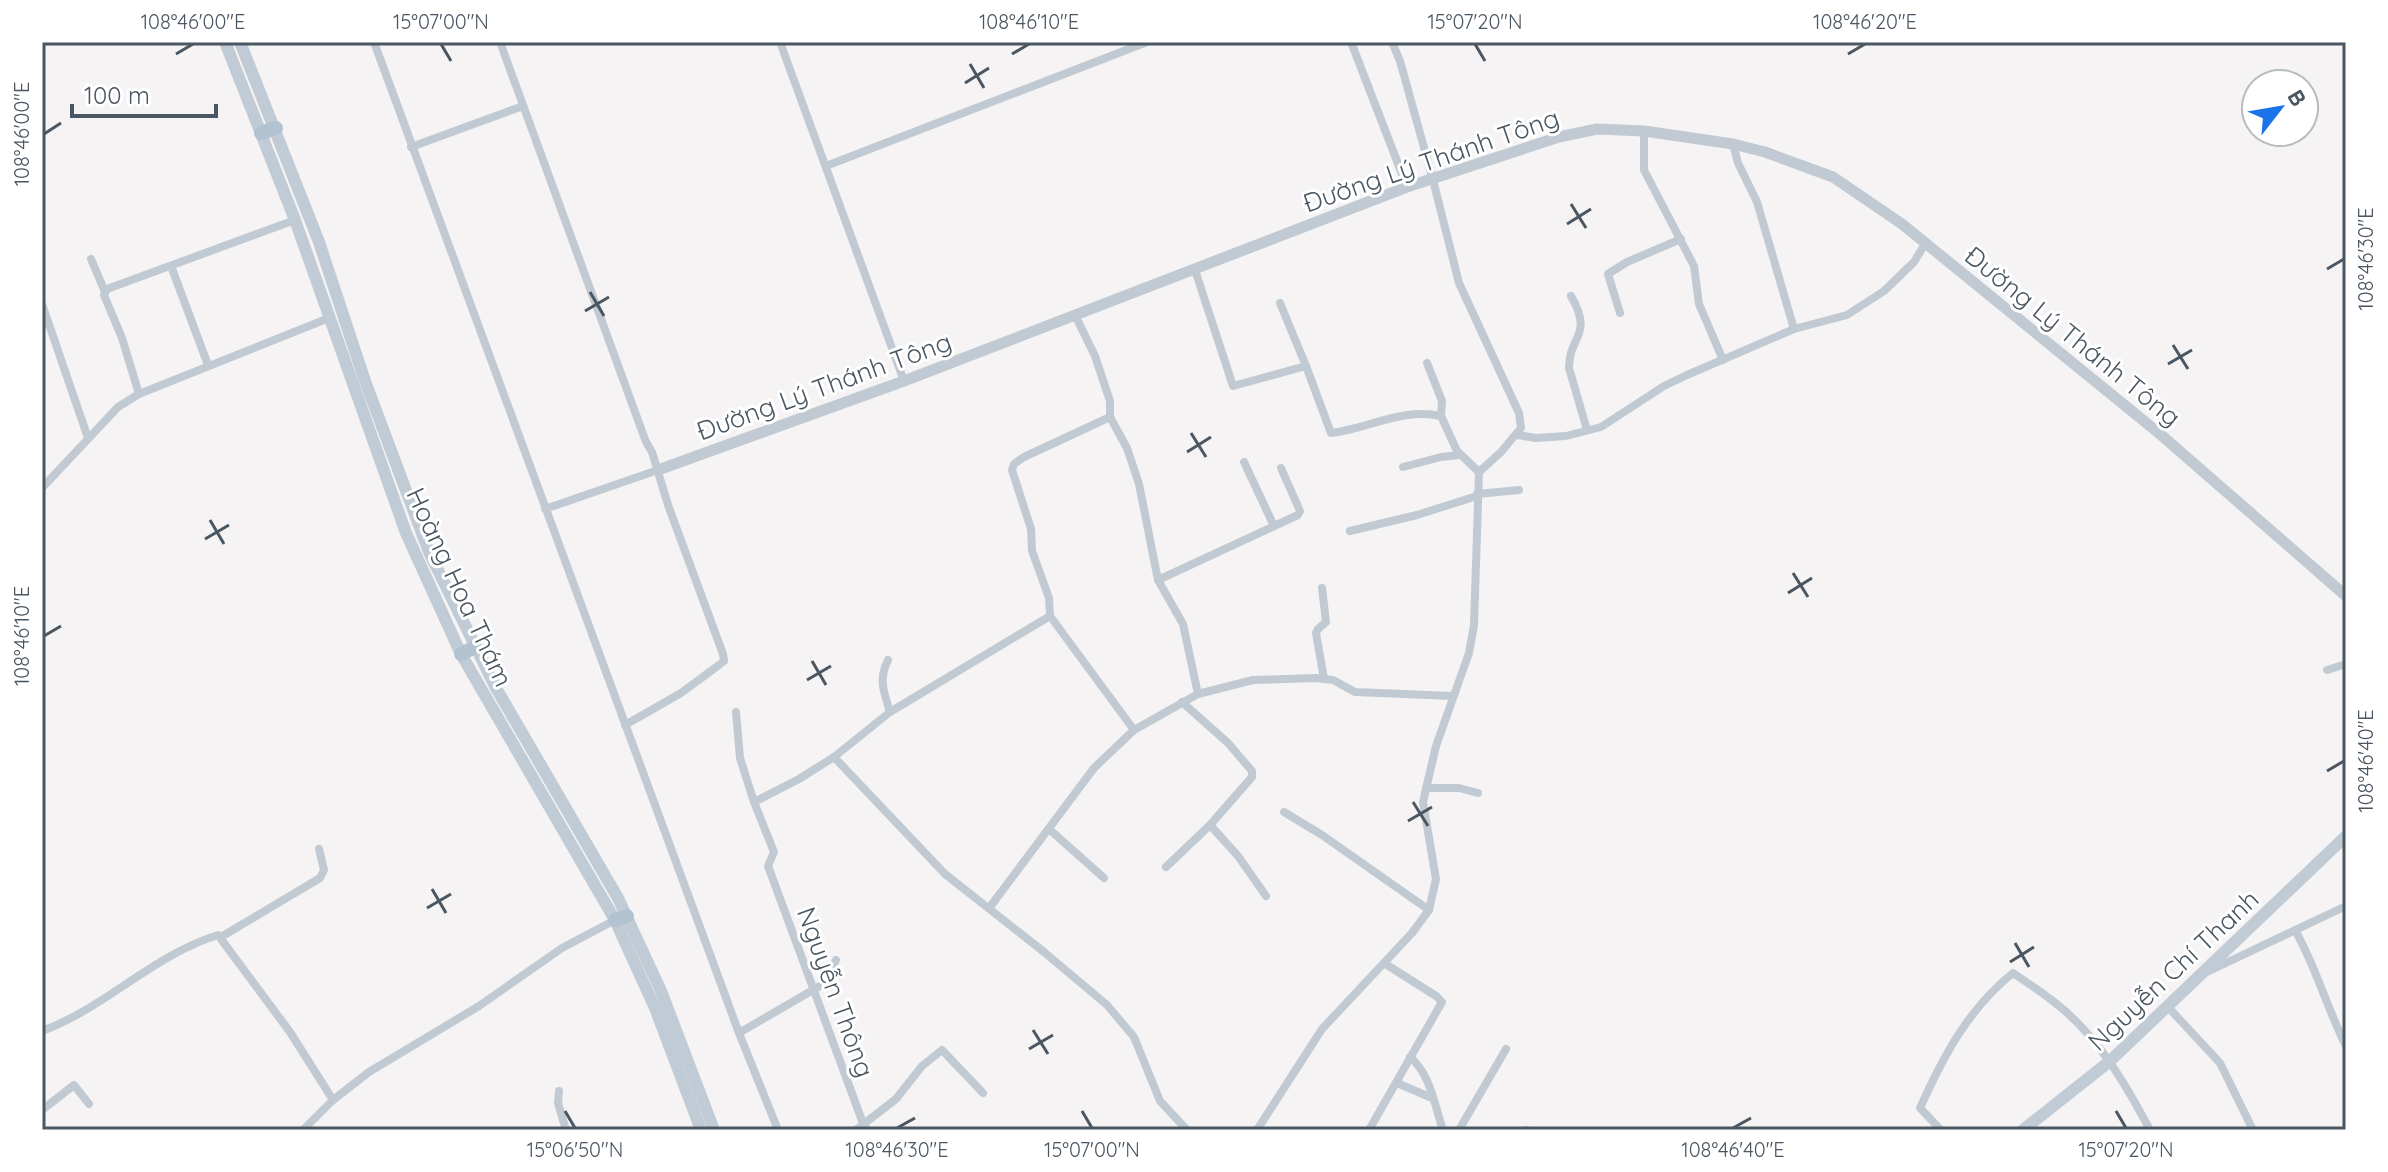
<svg xmlns="http://www.w3.org/2000/svg" width="2388" height="1172" viewBox="0 0 2388 1172" font-family="Quicksand,sans-serif">
<rect width="100%" height="100%" fill="#f5f3f3"/>
<g fill="none" stroke-linecap="round" stroke-linejoin="round">
<g stroke="#c1cad2" stroke-width="8">
<path d="M374,42l365,991 39,97"/>
<path d="M500,42l146,400 6,10 16,53 55,149 1,7 -5,4 -38,28 -56,32"/>
<path d="M780,42l124,339"/>
<path d="M1351,42l56,145"/>
<path d="M1644,131v39l50,96 5,38 24,56"/>
<path d="M1733,144l5,19 19,39 37,127"/>
<path d="M411,147l112,-41"/>
<path d="M826,166l321,-124"/>
<path d="M91,259l14,33"/>
<path d="M171,266l37,99"/>
<path d="M1195,270l38,116 73,-20 25,67c36,-4 73,-26 110,-17l16,35 22,21"/>
<path d="M1571,296c23,40 -2,39 -2,72l18,62"/>
<path d="M1280,303l26,63"/>
<path d="M42,304l46,134"/>
<path d="M1620,313l-12,-39 19,-12 54,-23"/>
<path d="M1075,315l20,41 15,45v16l17,31 12,36 19,96 25,44 15,70"/>
<path d="M1427,363l15,38 -1,15"/>
<path d="M139,394l-17,-56 -18,-43 3,-6 188,-69"/>
<path d="M1110,417l-86,40 -10,7 -2,6 19,59 1,22 17,47 1,18 84,114"/>
<path d="M1517,435l19,3 30,-2 35,-9 63,-41 23,-11 107,-46 53,-14 37,-24 30,-29 11,-18"/>
<path d="M1244,462l30,64"/>
<path d="M1403,467l38,-10 18,-2"/>
<path d="M42,488l76,-81 21,-13 190,-76"/>
<path d="M1477,494l42,-4"/>
<path d="M545,509l113,-39"/>
<path d="M1350,531l67,-16 60,-19"/>
<path d="M1158,580l140,-65 2,-4 -19,-43"/>
<path d="M1322,588l4,34 -8,7 -2,4 8,46"/>
<path d="M888,660c-10,20 -4,32 2,52"/>
<path d="M2327,670l19,-6"/>
<path d="M736,712l4,46 14,44"/>
<path d="M834,757l111,117 99,78 63,53 27,32 26,64 27,29"/>
<path d="M1426,788h33l19,5"/>
<path d="M1284,812l38,23 107,75"/>
<path d="M1210,825l28,31 28,40"/>
<path d="M1049,829l55,49"/>
<path d="M1166,867l44,-42 42,-48v-6l-24,-28 -46,-41"/>
<path d="M990,907l104,-139 40,-38 64,-36 55,-14 63,-2 17,2 22,12 97,4"/>
<path d="M2295,930c21,37 32,78 51,116"/>
<path d="M221,937l99,-59 4,-8 -5,-21"/>
<path d="M2209,971l137,-65"/>
<path d="M2168,1007l52,56 32,65"/>
<path d="M42,1031c63,-23 111,-76 176,-96l72,97 43,68"/>
<path d="M739,1033l86,-50 11,-23"/>
<path d="M1410,1057c21,18 24,47 33,73"/>
<path d="M1397,1083l35,15"/>
<path d="M559,1091l-1,12 8,27"/>
<path d="M42,1110l32,-25 15,19"/>
<path d="M303,1130l30,-30 36,-28 110,-66 83,-58 53,-28"/>
<path d="M856,1130l40,-31 26,-33 20,-16 41,43"/>
<path d="M868,1130l-4,-4 -96,-260 6,-14 -20,-50 45,-23 35,-22 56,-45 160,-96"/>
<path d="M1257,1130l65,-101 90,-96 17,-23 7,-31 -13,-77 13,-56 33,-93 5,-28 5,-153 22,-20 20,-24 -2,-15 -60,-130 -26,-103 -33,-119 -8,-19"/>
<path d="M1369,1130l73,-128 -6,-6 -52,-33"/>
<path d="M1459,1130l47,-81"/>
<path d="M1526,1130h1"/>
<path d="M1941,1130l-21,-22c23,-51 48,-99 93,-135 15,10 31,21 45,32 41,33 68,80 92,125"/>
</g>
<path stroke="#c1cad2" stroke-width="11" d="M658,470l246,-89 503,-194 152,-50 38,-8 47,2 89,13 32,8 68,25 69,47 258,210 186,162"/>
<g stroke="#c1cbd6" stroke-width="12">
<path d="M225,42l70,178 111,313 55,121 154,266 40,88 46,122"/>
<path d="M240,42l79,200 46,139 64,171 67,136 122,210 43,93 53,139"/>
<path d="M2023,1130l87,-69 236,-225"/>
</g>
<g stroke="#b3c2d1" stroke-width="14">
<path d="M261,133l15,-5"/>
<path d="M461,654l14,-7"/>
<path d="M615,920l12,-4"/>
</g>
</g>
<path fill="none" stroke="#4a5661" stroke-width="3" d="M441,44l10,17M1475,44l10,17M176,54l17,-10M1012,54l17,-10M1848,54l17,-10M970,64l14,24M965,83l24,-15M44,134l17,-11M1571,204l15,24M1567,224l24,-15M2327,269l17,-10M590,292l14,24M585,311l24,-14M2173,345l15,24M2168,364l24,-14M1191,433l15,24M1187,452l24,-15M210,520l14,24M205,539l24,-14M1793,573l15,24M1788,593l24,-15M44,636l17,-10M812,661l14,24M807,680l24,-14M2327,771l17,-10M1413,802l15,24M1408,821l24,-14M432,889l14,24M427,908l24,-14M2015,943l14,24M2010,962l24,-15M1033,1030l15,24M1029,1049l24,-14M565,1111l10,17M1082,1111l10,17M2116,1111l10,17M897,1128l18,-10M1733,1128l18,-10"/>
<g text-anchor="middle" dominant-baseline="central" stroke-width="6" stroke-linejoin="round" paint-order="stroke">
<g font-size="26" fill="#4a5661" stroke="#fff">
<text transform="translate(1431 160) rotate(-19)">Đường Lý Thánh Tông</text>
<text transform="translate(2073 336) rotate(39)">Đường Lý Thánh Tông</text>
<text transform="translate(824 386) rotate(-20)">Đường Lý Thánh Tông</text>
<text transform="translate(460 587) rotate(65)">Hoàng Hoa Thám</text>
<text transform="translate(2173 970) rotate(-43)">Nguyễn Chí Thanh</text>
<text transform="translate(836 992) rotate(70)">Nguyễn Thông</text>
</g>
</g>
<rect width="2388" height="1172" fill="none" stroke="#ffffff" stroke-width="88"/>
<g transform="translate(2280 108) rotate(59)"><circle r="38" fill="#ffffff" stroke="#b7bbc0" stroke-width="2"/>
<path d="M0-6L14 30L0 20L-14 30Z" fill="#1a73e8"/>
<text y="-12" font-size="22" font-weight="bold" text-anchor="middle" fill="#4a5661">B</text>
</g>
<path d="M72 104v12h144v-12" fill="none" stroke="#4a5661" stroke-width="4"/>
<text x="84" y="104" font-size="24" fill="#4a5661" stroke="#ffffff" stroke-width="6" paint-order="stroke">100 m</text>
<rect x="44" y="44" width="2300" height="1084" fill="none" stroke="#4a5661" stroke-width="3"/>
<g font-size="20" text-anchor="middle" fill="#4a5661">
<text x="193" y="29">108°46'00"E</text>
<text x="441" y="29">15°07'00"N</text>
<text x="1029" y="29">108°46'10"E</text>
<text x="1475" y="29">15°07'20"N</text>
<text x="1865" y="29">108°46'20"E</text>
<text transform="translate(22 134) rotate(-90)" y="7">108°46'00"E</text>
<text transform="translate(2366 259) rotate(-90)" y="7">108°46'30"E</text>
<text transform="translate(22 636) rotate(-90)" y="7">108°46'10"E</text>
<text transform="translate(2366 761) rotate(-90)" y="7">108°46'40"E</text>
<text x="575" y="1157">15°06'50"N</text>
<text x="897" y="1157">108°46'30"E</text>
<text x="1092" y="1157">15°07'00"N</text>
<text x="1733" y="1157">108°46'40"E</text>
<text x="2126" y="1157">15°07'20"N</text>
</g>
</svg>
